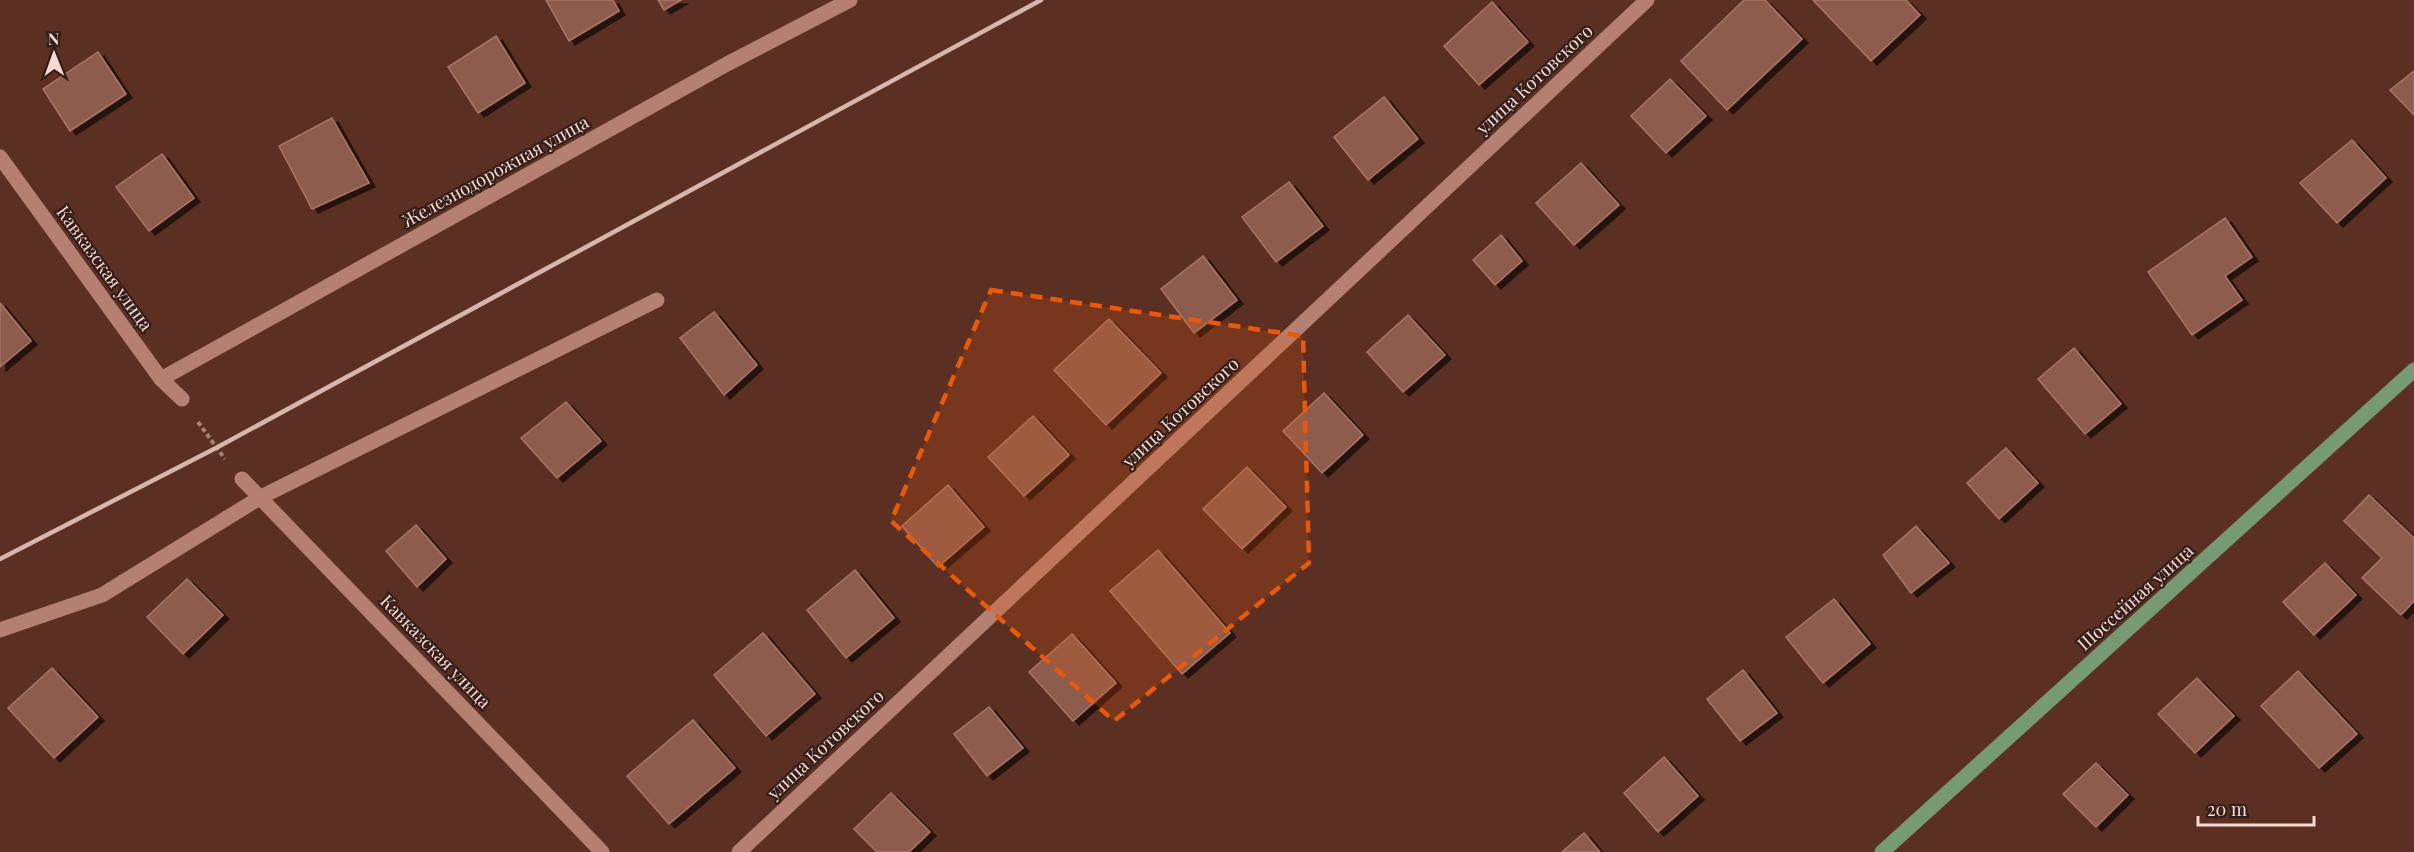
<svg xmlns="http://www.w3.org/2000/svg" width="2414" height="852" viewBox="0 0 2414 852" font-family="'Playfair Display',serif">
<defs>
<filter id="shadow"><feDropShadow dx="6" dy="4" stdDeviation="0" flood-color="#0009"/></filter>
</defs>
<rect width="100%" height="100%" fill="#5c2f23"/>
<g fill="#8d5b4e" stroke="#a97567" stroke-width="1.5" filter="url(#shadow)">
<path d="M546,0h67l6,11 -50,30z"/>
<path d="M658,0h23l-17,10z"/>
<path d="M1744,0h21l37,39 -75,71 -46,-49z"/>
<path d="M1813,0h93l14,15 -49,46z"/>
<path d="M1492,2l36,40 -49,43 -35,-39z"/>
<path d="M496,36l29,47 -47,30 -30,-46z"/>
<path d="M98,52l28,42 -56,37 -27,-42z"/>
<path d="M2414,71v44l-24,-25z"/>
<path d="M1670,79l36,37 -40,37 -35,-37z"/>
<path d="M1384,97l34,42 -50,41 -34,-43z"/>
<path d="M332,118l37,65 -57,26 -33,-63z"/>
<path d="M2352,140l34,38 -49,45 -37,-40z"/>
<path d="M162,154l32,44 -45,33 -33,-44z"/>
<path d="M1581,163l38,42 -45,40 -38,-42z"/>
<path d="M1289,182l34,44 -47,36 -34,-45z"/>
<path d="M2225,218l27,39 -27,19 17,24 -50,35 -44,-63z"/>
<path d="M1501,235l21,26 -27,24 -22,-25z"/>
<path d="M1203,256l34,44 -43,33 -33,-44z"/>
<path d="M0,303l31,38 -31,26z"/>
<path d="M714,312l43,53 -33,30 -44,-57z"/>
<path d="M1408,315l37,40 -42,37 -36,-40z"/>
<path d="M1109,319l52,54 -55,52 -52,-55z"/>
<path d="M2074,348l47,56 -36,30 -47,-55z"/>
<path d="M1324,393l39,42 -41,38 -39,-42z"/>
<path d="M566,402l35,39 -44,37 -36,-40z"/>
<path d="M1033,416l36,39 -45,41 -36,-39z"/>
<path d="M2006,448l32,35 -39,36 -32,-36z"/>
<path d="M1247,467l39,40 -44,42 -39,-40z"/>
<path d="M948,485l36,42 -46,40 -36,-41z"/>
<path d="M2369,495l45,43v63l-13,14 -39,-37 20,-20 -38,-37z"/>
<path d="M416,525l30,34 -29,28 -31,-36z"/>
<path d="M1916,526l33,37 -38,30 -28,-38z"/>
<path d="M1158,550l72,83 -48,41 -72,-83z"/>
<path d="M2325,563l31,32 -42,40 -31,-33z"/>
<path d="M855,570l39,48 -48,40 -39,-48z"/>
<path d="M187,579l36,36 -40,39 -36,-37z"/>
<path d="M1834,599l36,45 -47,39 -37,-46z"/>
<path d="M763,633l52,61 -49,42 -52,-61z"/>
<path d="M1072,634l44,49 -43,38 -44,-49z"/>
<path d="M52,668l46,49 -44,41 -46,-50z"/>
<path d="M1743,670l34,43 -37,28 -33,-42z"/>
<path d="M2298,671l59,63 -38,34 -58,-62z"/>
<path d="M2197,678l37,38 -39,37 -37,-39z"/>
<path d="M989,707l34,41 -36,28 -33,-42z"/>
<path d="M693,720l42,48 -66,56 -42,-48z"/>
<path d="M1664,757l34,39 -40,36 -34,-39z"/>
<path d="M2096,763l32,32 -32,32 -33,-33z"/>
<path d="M891,793l39,39 -21,20h-32l-23,-23z"/>
<path d="M1584,833l16,19h-38z"/>
</g>
<g fill="none" stroke-linecap="round" stroke-linejoin="round">
<path stroke="#a78177" stroke-width="4" stroke-dasharray="4.5 3" stroke-linecap="butt" d="M198,422l27,37"/>
<g stroke="#b57f72" stroke-width="15">
<path d="M0,157l161,222 21,20"/>
<path d="M161,379l566,-315 123,-64"/>
<path d="M242,479l360,373"/>
<path d="M0,630l102,-35 159,-98 396,-197"/>
<path d="M739,852l908,-852"/>
</g>
<path stroke="#769a73" stroke-width="15" d="M1882,852l532,-482"/>
<path stroke="#d6b5ac" stroke-width="4.5" d="M0,559l216,-111 825,-448"/>
</g>
<path fill="#e8590c" fill-opacity="0.2" stroke="#e8590c" stroke-width="4.5" stroke-dasharray="12 8" stroke-linejoin="round" d="M991,290l312,46 6,227 -195,158 -223,-200z"/>
<g text-anchor="middle" dominant-baseline="central" stroke-width="4.5" stroke-linejoin="round" paint-order="stroke">
<g font-size="18" fill="#f7dad2" stroke="#331e19">
<text transform="translate(1534 79) rotate(-43)">улица Котовского</text>
<text transform="translate(495 171) rotate(-29)">Железнодорожная улица</text>
<text transform="translate(105 268) rotate(54)">Кавказская улица</text>
<text transform="translate(1180 412) rotate(-43)">улица Котовского</text>
<text transform="translate(2135 597) rotate(-42)">Шоссейная улица</text>
<text transform="translate(436 651) rotate(46)">Кавказская улица</text>
<text transform="translate(825 744) rotate(-43)">улица Котовского</text>
</g>
</g>
<g transform="translate(54 54) rotate(359)" stroke="#331e19" stroke-width="4.5" paint-order="stroke">
<path d="M0-4.5L10 22L0 15L-10 22Z" fill="#f7dad2"/>
<text y="-9" font-size="16" font-weight="bold" text-anchor="middle" fill="#f7dad2">N</text>
</g>
<path d="M2198 816v9h116v-9" fill="none" stroke="#f7dad2" stroke-width="3"/>
<text x="2207" y="816" font-size="18" fill="#f7dad2" stroke="#331e19" stroke-width="4.5" paint-order="stroke">20 m</text>
</svg>
